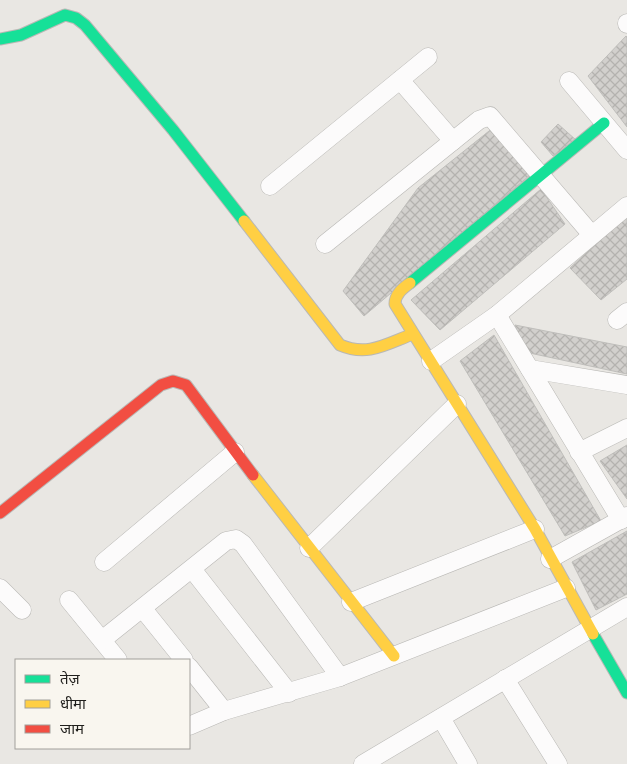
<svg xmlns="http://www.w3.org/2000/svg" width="627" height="764" viewBox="0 0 627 764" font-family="'Alegreya Sans','Noto Sans Devanagari',sans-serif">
<defs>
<pattern id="building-cross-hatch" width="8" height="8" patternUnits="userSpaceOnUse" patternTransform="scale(1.25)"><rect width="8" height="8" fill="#d2d0cd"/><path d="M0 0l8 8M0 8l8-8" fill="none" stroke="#b4b2af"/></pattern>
</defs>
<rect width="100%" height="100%" fill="#e9e7e3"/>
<g fill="url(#building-cross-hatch)" stroke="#bfbebb">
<path d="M626,36l1,1v90l-39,-51z"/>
<path d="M558,124l18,16 -23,16 -12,-14z"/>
<path d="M494,127l36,48 -166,141 -21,-25 75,-103z"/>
<path d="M541,189l24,35 -125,106 -29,-30z"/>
<path d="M627,215v64l-26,21 -31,-32z"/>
<path d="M515,325l112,22v27l-102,-22z"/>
<path d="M494,335l107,186 -36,15 -105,-175z"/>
<path d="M627,445v54l-27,-38z"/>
<path d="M627,531v63l-31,16 -24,-48z"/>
</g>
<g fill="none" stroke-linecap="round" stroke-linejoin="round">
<g stroke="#b9b8b5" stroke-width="19">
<g id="street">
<path d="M627,23v1"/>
<path d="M400,80l53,61"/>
<path d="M569,81l58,69"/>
<path d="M270,186l158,-129"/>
<path d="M325,244l154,-124 11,-4 102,119"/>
<path d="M497,315l124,205"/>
<path d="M617,320l10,-8"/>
<path d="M431,361l66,-46 130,-109"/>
<path d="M530,369l97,16"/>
<path d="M579,452l48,-24"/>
<path d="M309,548l148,-144"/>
<path d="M550,559l77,-43"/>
<path d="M104,562l131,-110"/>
<path d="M192,569l97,124"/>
<path d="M0,588l22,22"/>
<path d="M69,600l49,60"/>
<path d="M351,602l184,-73"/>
<path d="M143,609l41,51"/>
<path d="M102,640l124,-99 10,-2 7,5 97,133"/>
<path d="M189,667l35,44"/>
<path d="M505,679l53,85"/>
<path d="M441,718l27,46"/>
<path d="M189,726l35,-15 116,-34 226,-89"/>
<path d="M363,764l264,-157"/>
</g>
</g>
<g stroke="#b9b8b5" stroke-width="13">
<g id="fast">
<path d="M0,39l21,-4 44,-20 11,3 9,7 88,105 71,91"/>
<path d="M410,283l194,-160"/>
<path d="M593,634l34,59"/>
</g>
</g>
<g stroke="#b9b8b5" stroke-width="13">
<g id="slow">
<path d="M244,221l96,124c28,12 46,-1 73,-11"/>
<path d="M410,283c-7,5 -15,11 -15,21l140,225 58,105"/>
<path d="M253,475l141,181"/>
</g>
</g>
<g stroke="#b9b8b5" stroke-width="13">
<path id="jam" d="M0,513l161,-128 12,-4 13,4 67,90"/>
</g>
<use href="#street" stroke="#fcfbfb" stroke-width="18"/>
<use href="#fast" stroke="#16e098" stroke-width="11"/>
<use href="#slow" stroke="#ffcf43" stroke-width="11"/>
<use href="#jam" stroke="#f24e42" stroke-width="11"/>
</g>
<rect x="15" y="659" width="175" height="90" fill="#f9f6ef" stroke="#a2a09b"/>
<rect x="25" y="675" width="25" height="8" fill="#16e098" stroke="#a2a09b"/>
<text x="60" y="684" font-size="15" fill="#201f1c">तेज़</text>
<rect x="25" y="700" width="25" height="8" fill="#ffcf43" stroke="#a2a09b"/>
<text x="60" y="709" font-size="15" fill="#201f1c">धीमा</text>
<rect x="25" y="725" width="25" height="8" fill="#f24e42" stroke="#a2a09b"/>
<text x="60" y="734" font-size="15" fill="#201f1c">जाम</text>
</svg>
